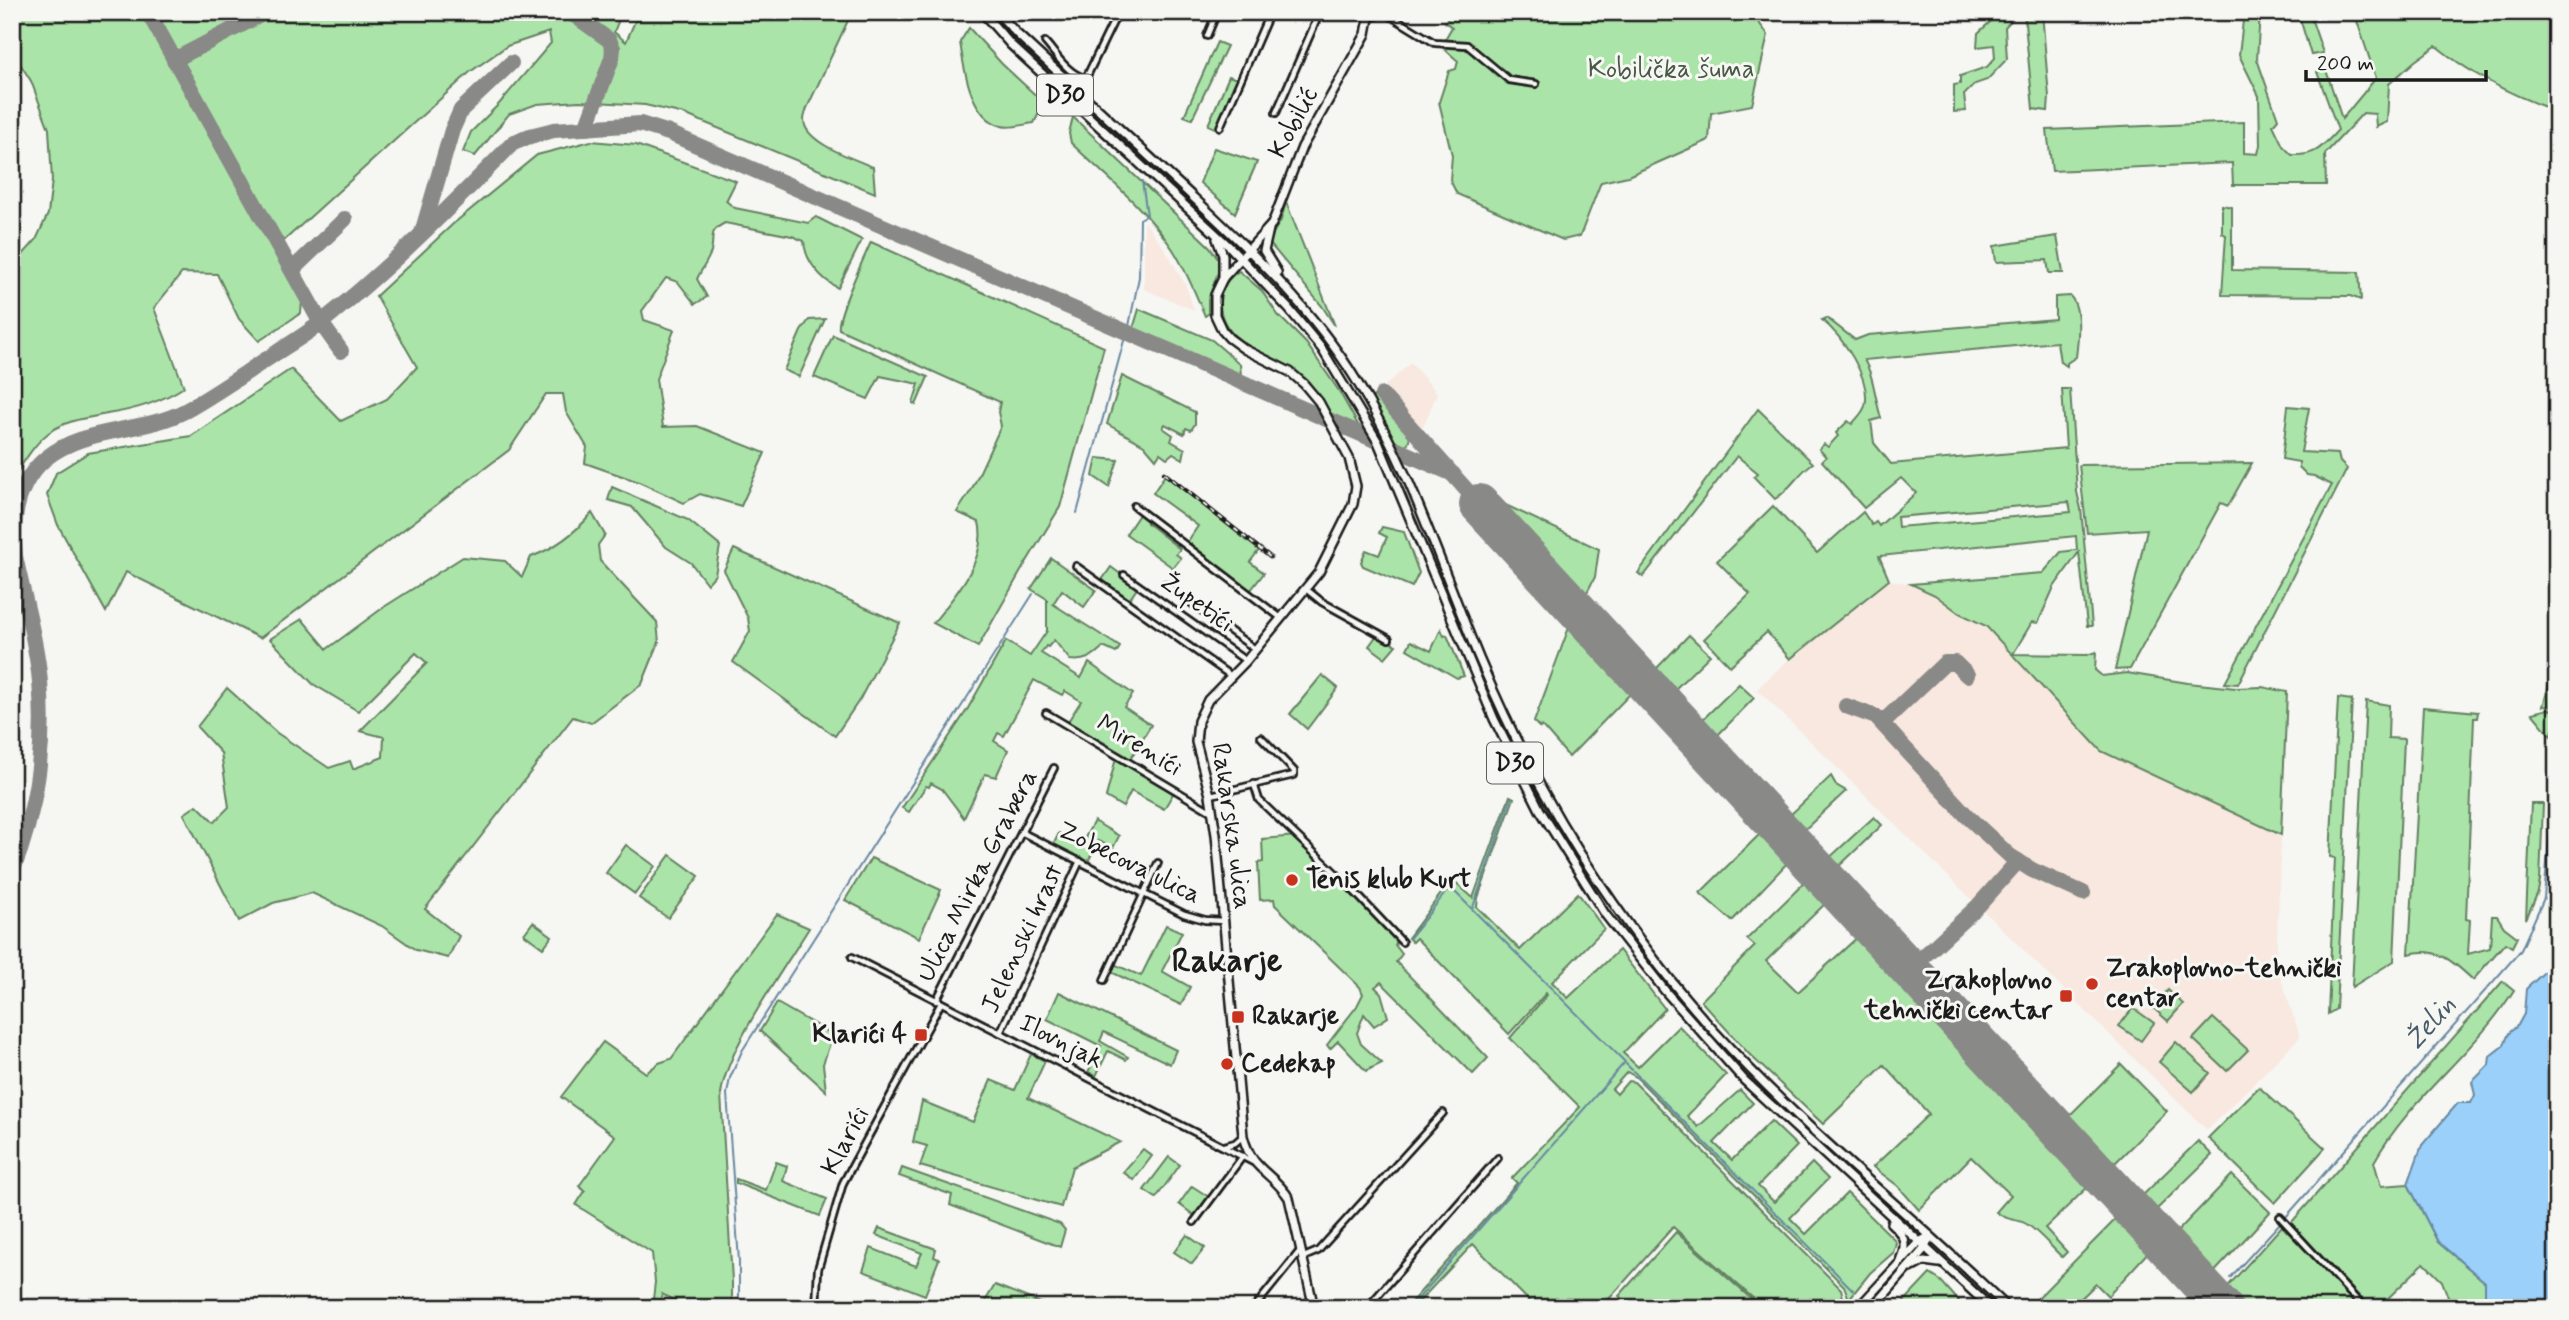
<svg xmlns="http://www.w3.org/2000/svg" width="2569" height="1320" viewBox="0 0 2569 1320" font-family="Mynerve,sans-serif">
<rect width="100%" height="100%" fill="#f6f6f2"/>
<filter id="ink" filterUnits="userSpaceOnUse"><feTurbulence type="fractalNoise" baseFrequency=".0143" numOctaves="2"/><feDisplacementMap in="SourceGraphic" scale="14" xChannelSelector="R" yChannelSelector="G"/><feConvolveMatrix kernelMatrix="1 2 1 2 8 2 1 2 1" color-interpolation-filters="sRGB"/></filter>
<g filter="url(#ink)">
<g fill="#f8e8df">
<path d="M1144,221l22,30 20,35 8,24 -50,-21z"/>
<path d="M1411,363l26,30 -15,36 -37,-43z"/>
<path d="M1889,580l22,4 24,11 24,18 27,13 115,125 180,84 -5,128 24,74 -93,93 -450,-441 45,-42z"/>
</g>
<g fill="#abe4a8" stroke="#648062" stroke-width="2" fill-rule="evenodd">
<path d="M12,12h610l-8,20 12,10 13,-30h213l-45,96c-1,4 -3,8 -3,12 0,23 51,39 69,47l2,26 -191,-79 -39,-9 -66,-4 -42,3 -28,10 -34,42 -12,-4 8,-20 28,-28 52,-61 -2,-11 -42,14 -37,26 -193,175 25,54 -1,12 -42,28 -20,-22 -22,-45 -35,-1 -28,35 30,79c-23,15 -50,23 -77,27 -19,4 -36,5 -53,15 -19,12 -30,33 -42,51v-213l24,-27 12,-26 4,-34 -3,-51 -18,-48 -19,-30v-6l5,-3 -5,-8z"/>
<path d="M988,12h6l48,50 191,178 -49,-44 -20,-14 -95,-88z"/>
<path d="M1452,12h299l17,23 -16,70 -41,8 -2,27 -81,36 -27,6 -21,54 -17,4 -106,-46 -7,-14 2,-25 -13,-53 10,-31 7,-2 2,-8 -17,-15 11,-19 -7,-5z"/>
<path d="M2001,12h18l-14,15 2,32 -20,21 -12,4 -11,11 2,16 -12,1v-27l6,-1v-8l27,-9 8,-9 -1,-13 -17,2 1,-14z"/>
<path d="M2024,12h18l7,85 -1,14 -15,-2z"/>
<path d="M2244,12h16l-3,47 21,60 -5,6 10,21 9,9c24,1 30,-8 46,-25l-21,-58 9,-2 16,49 34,-41 -22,-66h203v99c-45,-15 -85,-36 -121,-65l-21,15 -26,23 -2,38 -11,5 -1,-13 -12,-1 -38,41 1,31h-93l-1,-22 -180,8 -5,-41 197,-8v31l14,1 2,-9 -1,-49 -20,-41z"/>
<path d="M2298,12h11l14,41 -12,2z"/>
<path d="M969,28l33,36 42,39 -10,20c-9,1 -24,6 -32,3 -32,-8 -38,-57 -42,-84z"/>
<path d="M1217,42l10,4 -35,73 -8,-3z"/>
<path d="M1229,76l10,4 -22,49 -9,-4z"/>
<path d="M1073,117l137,130 11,17 -13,36v14l-3,2c-10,-23 -19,-47 -33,-68 -27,-40 -67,-72 -101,-105l-2,-10z"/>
<path d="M591,141l45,4 100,36 -10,20 9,7 73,15 8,-6 46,23 -24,48c-17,-9 -33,-27 -34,-47l-12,-5 -67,-13c-18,9 -10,13 -14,29 -3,9 -10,18 -14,27l10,18 -12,7 -17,-22 -12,-4 -24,33 2,9 30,10 -18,49 7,48 34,-1 68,27 -24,53 -41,-12 -16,9 -45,-21 -54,-19 2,-16 -21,-35 -3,-18h-17l-37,56 -249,188 -134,-66 -20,40 -48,-87 -11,-30 9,-22 32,-20 103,-17 100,-67 50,52 46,-22 30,-32 -41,-71 77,-72 84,-69z"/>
<path d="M1214,148l43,14 -22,51 -35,-30z"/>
<path d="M1286,202l49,124 -13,-20 -52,-62 -1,-4 12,-20z"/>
<path d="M2222,205l10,2v63l127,2 2,28 -11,-4 -128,-1 4,-60 -4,-2z"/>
<path d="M2057,236l6,37h-14l-2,-13 -51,2 -2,-16z"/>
<path d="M871,242l233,105 -44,160 -39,64 -43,76 -45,-24c22,-27 55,-64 46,-101l-22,-10 15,-23 29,-63 -3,-14 2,-10 -161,-73c-3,-13 25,-71 32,-87z"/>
<path d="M1239,271l22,19 17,25 28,28 33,48 22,39c-9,-3 -23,-7 -29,-14 -11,-12 -16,-27 -29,-38 -27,-24 -84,-32 -83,-76 1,-14 8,-24 19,-31z"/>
<path d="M2070,296c12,12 8,45 6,61l-9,6v3l-7,-4 -3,-20 -193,18c10,16 11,39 17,58l-10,3 3,22 17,21 175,-16 -4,-59h8l7,103 4,17 11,117h-5l-8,-74 -25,35 -16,36 -6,-1 -19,32 74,1 9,-3 -1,18 7,6 25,-3 61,10 48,5 26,-1 25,5 -6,143 -180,-84 -115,-125 -27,-13 -24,-18 -24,-11 132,-11 18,-21 16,-2 -1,-14 -197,20 10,24 -99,79 -23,-27 -37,34 -26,-27 46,-45 -33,-33 56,-55 44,47 46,-41 9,13 4,-3 3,4 37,-33 -15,-15 -37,30 -42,-47 4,-4 -7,-8 5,-5 4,3 10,-11 -2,-3 12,-12 4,3c4,-5 11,-11 13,-18 7,-27 -23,-70 -43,-86l5,-2 28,22 13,-5 187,-16v-22zM2069,502l2,10 -173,15 -1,-10z"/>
<path d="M1139,309l73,31 28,24 1,12 -108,-47z"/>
<path d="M825,319l-26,58 -15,-7 17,-39 8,-11z"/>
<path d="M833,335l95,42 -12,28 -3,-2 6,-19 -39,-8 -12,23 -54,-22z"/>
<path d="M1122,376l73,36v12l-4,6 -5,-2 -2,6 -19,-10 -2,4 10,7 -2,6 14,8 -2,10 -10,-6 -6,5 -7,-5 -4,6 -12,-14 -37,-21z"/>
<path d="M1376,394l34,42 -2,8 -3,2h-9l-24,-48z"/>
<path d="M2288,406l21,2 -8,44 37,2 2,8 7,7 -109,215 -13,-1 107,-198 -18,-9 -7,-1 -8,-8v-5l-17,-3z"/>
<path d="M1758,409l55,54c-15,10 -23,27 -38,36l-21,-22 4,-4 -21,-17 -94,121 -5,-4z"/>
<path d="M1097,458l21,2 -9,27 -16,-11z"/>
<path d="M2252,463l-24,43 -7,-3 -91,166 -15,1 32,-141 -60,4 -8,-68z"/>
<path d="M1165,475l94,75 -9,12 14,11 -14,18 -64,-47 12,-18 -45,-33z"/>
<path d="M612,487l76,33 32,26 -5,29 -8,9 -16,-21 -25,-16 -34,-40 -24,-7z"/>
<path d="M1495,500l104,49 -4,28 -11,21 -71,-75z"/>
<path d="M592,513l13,22 -7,10 2,16 57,61 2,20 -17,42 -51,39 -18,-6 -148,192 34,27 -11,22 -32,-8 -34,-24 -70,-33 -39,10 -34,18 -55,-107 13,-9 17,17 15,-15 -8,-54 -24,-26 30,-39 50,45 52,35 21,-7 3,8 30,-12 1,-20 -24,-6 67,-68 -11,-10 -58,58 -45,-27 -43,-45 32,-20 25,30 57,-42 79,-50 42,4 17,16 9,-20c24,-9 45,-25 61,-44z"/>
<path d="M1140,513l9,7 -2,3 33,26 -4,5 5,4 -8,10 -47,-34z"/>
<path d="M1382,527l22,5 15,41 -7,14 -49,-21 -2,-4 5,-12 13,5 8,-18 -8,-4z"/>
<path d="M734,549l166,74 -40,76 -25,37 -102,-74 17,-31 -2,-13 -24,-48z"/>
<path d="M1051,558l45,32 -12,17 -22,-17 -9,14 67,43 -4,6 -13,-6c-11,10 -18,15 -33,13l-16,-20 -6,7 -2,-1 -5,7 40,25 8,-15 44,31 -9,13 27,18 -22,36 -62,-38 14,-22 -16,-10 -3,4 -28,-15 -30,56 -6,-3 -4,8 14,9 -12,27 -11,-3 -21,44 -22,-29 -11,-6 -2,4 -3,-1 -17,26 -7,-4 65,-98 39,-69 24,15 17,-25v-32l-16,-10z"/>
<path d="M1111,567l27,20 -9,13 -27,-20z"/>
<path d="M1571,622l63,68 -65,67 -27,-31 -2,2 -6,-6z"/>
<path d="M1441,629l3,7 3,-1 17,41 -7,2 -50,-29 4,-8 20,10z"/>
<path d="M1377,635l19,10 -11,13 -16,-12z"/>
<path d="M1689,635l21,20 -40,39 -18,-21z"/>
<path d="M2557,665v42l-14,-1 8,-29z"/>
<path d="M1322,675l16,13 -31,41 -17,-15z"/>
<path d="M1739,684l15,14 -41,42 -15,-16z"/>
<path d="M2338,698l14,2 -16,309 -8,5 7,-156 -5,-1z"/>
<path d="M2366,701l23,4 -1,33 16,1 -10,222 -42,26z"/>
<path d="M2423,707l55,5 -1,6h-3l-8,201 4,1 -2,34 22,-6 2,-32h5l7,11 13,10 -5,10 -7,-4 -32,37c-19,-18 -36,-34 -64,-26z"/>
<path d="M2548,709l9,3v7l-6,17 -19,-23z"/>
<path d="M1116,758l58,34 -10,17 -33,-18 -8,16 -17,-10z"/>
<path d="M1831,776l5,9 10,6 -45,42 -14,-15z"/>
<path d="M1510,796l4,2 -36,100 -1,9 43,43 58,-57 26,36 -52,53 16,16 51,-48 46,59 -42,44 15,14 41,-41 47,49 -39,41 11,11 42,-37 13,13 -39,40 18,17 39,-39 26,25 -39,40 16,16 38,-39 16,16 -38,39 16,16 41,-41 47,46 2,4 -3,10 -23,20 -21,26 -5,-13 -208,-209 -9,-5 -15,17 5,5 11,-13 6,1 207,207 2,8 -8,11h-71l-91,-81 -72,81h-65l-63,-64 -60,64h-7l111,-125 -5,-5 68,-71 -70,-69 37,-43 -1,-2 -37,41 -93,-96 -4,4 -4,-4 44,-59 21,19z"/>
<path d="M2531,804h12l-3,76 -2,12 -12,27z"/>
<path d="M1874,817l8,8 -47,45 -8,-10z"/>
<path d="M1094,821l25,15 -6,12 -15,-7 -10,21 -35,-17 6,-12 22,12z"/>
<path d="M1764,830l27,29 -59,62 -32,-28z"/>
<path d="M1296,836l101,105 -2,4 7,9 -6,8 92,96 -15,16 -92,-92 -6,5 6,6 7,24 -14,9 -10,-12 -7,19 4,11 21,19 -16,8 -28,-30 -8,8 -3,-4 30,-39 6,-12 -3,-7 -85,-82 -1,-6 -14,1 -2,-37 5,-1 -1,-23z"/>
<path d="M626,845l29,21 -20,28 -29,-21z"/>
<path d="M670,855l29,21 -31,42 -29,-20z"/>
<path d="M871,858l70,32 -22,48 -74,-38z"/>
<path d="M1809,878l20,22 -63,61 32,31 63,-58 230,250 -46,44 22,24 -5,5c-11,-10 -22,-24 -34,-32 -12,-8 -18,-2 -32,-13l15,-17 -40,-38 -52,53 -21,-24 -25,-19 56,-53 -45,-49 -61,59 -74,-70 -48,-53 54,-55 -8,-7z"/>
<path d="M777,914l32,14c-26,42 -82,120 -88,166l11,187v25l-44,2 -26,-14 -3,14h-7l3,-26 -3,-29 -76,-48 9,-14 -6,-5 36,-50 -54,-39 42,-55 43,31 13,-10 12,-4z"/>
<path d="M533,922l19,14 -9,12 -19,-14z"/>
<path d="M1166,925l16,7 -20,39 28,16 -9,18 -70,-33 3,-8 27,12z"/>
<path d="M2503,981l11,9c-39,63 -104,107 -140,172l7,24 27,-2 30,58 47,40v26h-33l-10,-27 -18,-18 -46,45h-8l-79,-85z"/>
<path d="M2168,990l15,14 -15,17 -16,-14z"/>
<path d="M1059,992l117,58 -6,14 -66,-32 -4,9 28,16 -2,3 -18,-9 -12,25 -8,-4 13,-26 -54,-27z"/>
<path d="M777,1003l56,32 -10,29 3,27 -66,-60z"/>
<path d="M2133,1008l21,15 -13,18 -22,-15z"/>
<path d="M2213,1018l35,32 -21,21 -34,-32z"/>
<path d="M2176,1042l34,31 -17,19 -34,-30z"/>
<path d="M1031,1054l14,7 -17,37 92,44 -48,25 -11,40 -141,-41 7,-20 -14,-4 9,-41 51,21 18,-42 24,10z"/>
<path d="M2121,1064l46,47 -57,57 -45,-48z"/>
<path d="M2259,1087l66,61 -50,55 -67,-65z"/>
<path d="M2198,1141l14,14 -61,60 -13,-15z"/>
<path d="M1143,1149l9,7 -18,24 -11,-8z"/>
<path d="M1169,1157l11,8 -24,33 -12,-8z"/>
<path d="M776,1162l11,4 -4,15 44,18 -7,17 -84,-33v-4l30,11z"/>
<path d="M902,1168l158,56 5,6 -5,17 -110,-42 2,-10 -53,-19z"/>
<path d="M2232,1175l38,37 -60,65 -38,-40z"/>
<path d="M1192,1186l17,11 -14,19 -16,-12z"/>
<path d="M2119,1216l32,33 -43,47 -12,-12 -25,24h-43z"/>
<path d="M2282,1226l78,82h-127l-12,-14z"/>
<path d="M879,1228l57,21 -2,8 5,2 -14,36 -62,-24 8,-23 45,18 6,-13 -46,-18z"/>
<path d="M1676,1232l81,72 -3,4h-122l-13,-12z"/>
<path d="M1187,1235l18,13 -13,16 -18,-12z"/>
<path d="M1930,1274l11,7 24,27h-67z"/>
<path d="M995,1285l58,23h-72z"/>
</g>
<path fill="#9ad0f9" stroke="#6888a1" stroke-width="2" d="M2557,960v348h-72v-26l-47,-40 -30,-58 14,-39 36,-42h13l4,-8 -3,-13 17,-17 1,-9 14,-11 5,-12 9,-8 6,-11 2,-25z"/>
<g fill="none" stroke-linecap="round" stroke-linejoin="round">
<g stroke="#6888a1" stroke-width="2">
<path d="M1129,326l10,-49 1,-58 7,-4 -5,-34"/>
<path d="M1077,513l48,-176"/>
<path d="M1473,907l38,-108"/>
<path d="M1409,939l41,-52 175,175 -215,246"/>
<path d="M1626,1064l227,226"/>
<path d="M2285,1218l236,-268 23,-52 13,-153"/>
<path d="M2230,1278l51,-56"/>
<path d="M739,1308v-47l-12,-167 3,-16 12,-27 291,-457"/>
</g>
<g stroke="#898987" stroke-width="16">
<path d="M148,12l173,311 20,28"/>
<path d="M570,12l39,28 4,8 -1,10 -26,70"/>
<path d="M174,60l92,-48"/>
<path d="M422,233l30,-103 9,-20 50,-47"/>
<path d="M293,269l52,-50"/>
<path d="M1382,395l97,109"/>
<path d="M1846,706l30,11 91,99 43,40 22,14 51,23"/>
<path d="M1882,723l63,-60h10l12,12"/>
<path d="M12,872c24,-60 34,-126 28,-190 -3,-39 -17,-87 -25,-126 -4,-36 1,-72 30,-97 39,-33 96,-25 140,-48 29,-16 57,-36 85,-54 18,-12 37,-23 53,-36 68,-54 129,-116 190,-178l17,-7 24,-6 86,-6 29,9 784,341"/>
<path d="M1910,969l68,-63 40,-45"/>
</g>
<path stroke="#898987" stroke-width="40" d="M1479,504l744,804"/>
<g stroke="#1c1c1c" stroke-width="10">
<g id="minor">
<path d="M1386,13l49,30 32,2 42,35 27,4"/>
<path d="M1369,18l17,-5"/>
<path d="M1207,36l10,-24"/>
<path d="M1045,42c11,12 24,34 41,36l32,-66"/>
<path d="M1276,113l44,-101"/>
<path d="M1220,127l50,-115"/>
<path d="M1134,506l147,112"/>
<path d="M1076,566l155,110"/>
<path d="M1124,575l122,86"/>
<path d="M1165,584l90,65"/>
<path d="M1306,589l16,13 67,37"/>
<path d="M1046,713l166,99"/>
<path d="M1254,784l5,16 88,84 55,58"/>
<path d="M1211,795l83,-20v-4l-33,-34"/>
<path d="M1021,832l163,82 21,6 19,1"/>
<path d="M852,957l401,205"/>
<path d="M1104,980l54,-117"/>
<path d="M936,1001l118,-233"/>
<path d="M1000,1033l80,-172"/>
<path d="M1224,1146l11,-3 8,-7"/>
<path d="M2280,1217l84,91"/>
<path d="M1194,1222l49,-66"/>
<path d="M1304,1257l14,-6 125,-138"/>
<path d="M816,1308l2,-39 25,-86 98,-180"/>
<path d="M1254,1308l46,-57"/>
<path d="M1367,1308l131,-150"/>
</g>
</g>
<g stroke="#1c1c1c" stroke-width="12">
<path id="secondary" d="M1314,1308l-25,-110c-17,-27 -37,-26 -46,-62l-27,-301 -6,-40 -14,-53 2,-21 10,-21 38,-39 73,-89 34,-68 3,-18 -7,-28 -30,-56 -15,-18 -14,-12 -46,-23 -15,-11 -7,-8 -7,-15v-20l8,-17 49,-54 30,-77 64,-113 3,-16 -4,-6"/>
</g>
<g stroke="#1c1c1c" stroke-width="12">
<g id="primary">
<path d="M982,12l29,33 221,204 56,59 34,41 56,93 116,277 46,91 65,104 61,78 78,88 247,228"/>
<path d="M997,12l20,22c55,51 109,101 163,151 64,60 130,119 176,195 54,87 84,184 123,278 33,78 72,154 120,224 35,52 73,103 116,150 90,99 196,182 293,276"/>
<path d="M1269,229l-5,22 13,21"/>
<path d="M1217,239l6,16v23"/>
<path d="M1891,1223c12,11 17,19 10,35"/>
<path d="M1911,1268l13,-7 15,2"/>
<path d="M1858,1308l61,-66 11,-6"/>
<path d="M1873,1308l52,-60 5,-12"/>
</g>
</g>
<use href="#minor" stroke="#f6f6f2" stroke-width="4.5"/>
<use href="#secondary" stroke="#f6f6f2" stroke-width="7"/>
<use href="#primary" stroke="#f6f6f2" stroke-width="7"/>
<g stroke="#1c1c1c" stroke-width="4.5">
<path id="rail" d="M1164,473l106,84"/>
</g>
<use href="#rail" stroke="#f6f6f2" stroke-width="2" stroke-dasharray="5" stroke-linecap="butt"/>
</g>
</g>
<g fill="#c8321e" stroke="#f6f6f2" stroke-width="2.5">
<circle cx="1292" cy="880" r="7"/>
<circle cx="2092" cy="984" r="7"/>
<rect x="2059" y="989" width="14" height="14" rx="3.5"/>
<rect x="1231" y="1010" width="14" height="14" rx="3.5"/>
<rect x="914" y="1028" width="14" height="14" rx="3.5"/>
<circle cx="1227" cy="1064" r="7"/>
</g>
<g text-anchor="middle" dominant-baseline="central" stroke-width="6" stroke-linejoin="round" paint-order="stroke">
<g fill="#f6f6f2" stroke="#5d5d5c" stroke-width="2">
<rect x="1037" y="74.5" width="56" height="41" rx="5"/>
<rect x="1487" y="742.5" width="56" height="41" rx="5"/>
</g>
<g font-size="24" font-weight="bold" fill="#1c1c1c">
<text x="1065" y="95">D30</text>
<text x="1515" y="763">D30</text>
</g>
<g font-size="26" fill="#475846" stroke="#f6f6f2">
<text x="1671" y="70">Kobilička šuma</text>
</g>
<g font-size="26" fill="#1c1c1c" stroke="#f6f6f2">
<text transform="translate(1294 123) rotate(-62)">Kobilić</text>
<text transform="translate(1197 603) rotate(35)">Župetići</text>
<text transform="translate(1139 746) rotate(31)">Mirenići</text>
<text transform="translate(1231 826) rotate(82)">Rakarska ulica</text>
<text transform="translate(1129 863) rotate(26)">Zobecova ulica</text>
<text transform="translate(978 876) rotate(-63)">Ulica Mirka Grabera</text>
<text transform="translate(1023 939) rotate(-65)">Jelenski hrast</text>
<text transform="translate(1061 1042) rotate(27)">Ilovnjak</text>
<text transform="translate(846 1141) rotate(-62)">Klarići</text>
</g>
<g font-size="26" font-weight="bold" fill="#1c1c1c" stroke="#f6f6f2" text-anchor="start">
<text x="1306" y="880">Tenis klub Kurt</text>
<text x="2106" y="969">Zrakoplovno-tehnički<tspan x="2106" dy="30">centar</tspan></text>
<text x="2052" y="981" text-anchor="end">Zrakoplovno<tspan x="2052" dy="30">tehnički centar</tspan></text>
<text x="1252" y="1017">Rakarje</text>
<text x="907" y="1035" text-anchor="end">Klarići 4</text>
<text x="1241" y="1064">Cedekap</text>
</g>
<g font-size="28" font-style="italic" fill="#485b69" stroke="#f6f6f2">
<text transform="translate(2431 1023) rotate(-49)">Želin</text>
</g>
<g font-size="33" font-weight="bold" fill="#1c1c1c" stroke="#f6f6f2">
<text x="1227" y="962">Rakarje</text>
</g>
</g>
<rect width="2569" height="1320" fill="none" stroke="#f6f6f2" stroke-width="42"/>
<rect x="21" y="21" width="2527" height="1278" fill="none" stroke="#1c1c1c" stroke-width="2.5" filter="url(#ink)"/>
<path d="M2306 70v10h180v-10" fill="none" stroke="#1c1c1c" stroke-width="3.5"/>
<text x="2317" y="70" font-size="21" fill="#1c1c1c" stroke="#f6f6f2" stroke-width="5" paint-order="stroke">200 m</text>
</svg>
